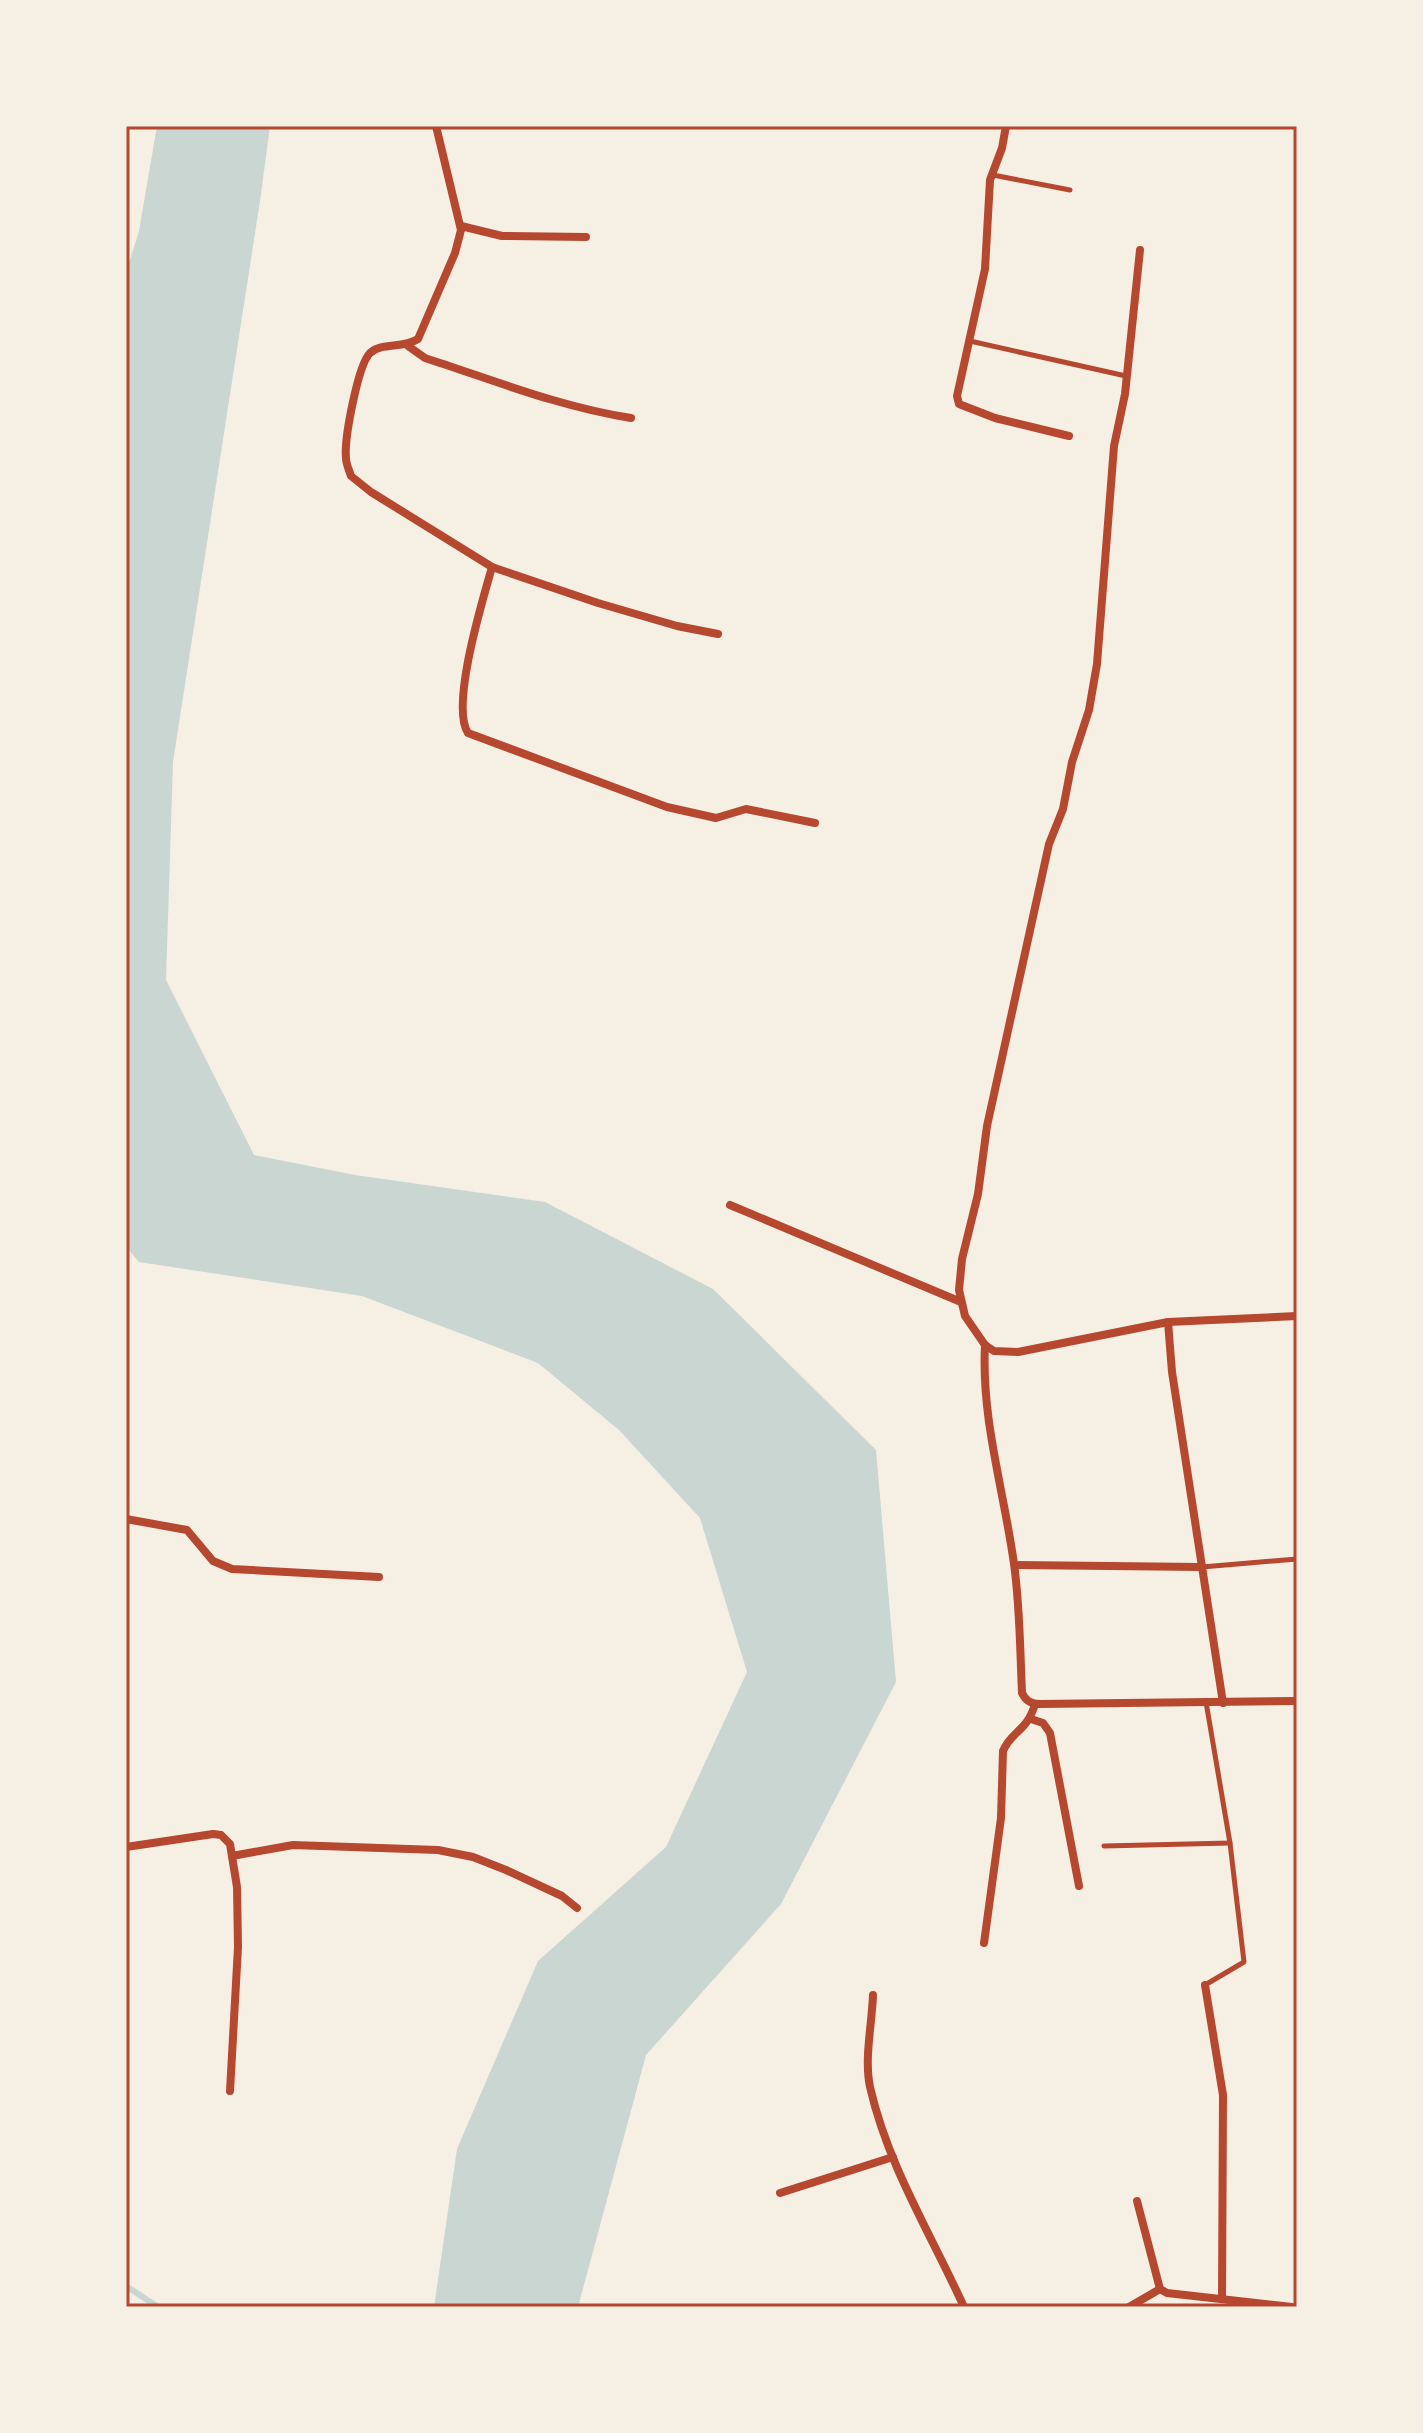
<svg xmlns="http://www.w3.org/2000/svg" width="1423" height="2433" viewBox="0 0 1423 2433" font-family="'PT Sans',sans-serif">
<rect width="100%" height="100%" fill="#f6efe4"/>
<path fill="#c9d6d2" d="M157,126h113l-10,75 -87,561 -7,218 88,175 101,20 190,27 168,87 163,161 20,232 -115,222 -135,151 -68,252h-144l23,-158 81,-188 128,-114 81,-175 -47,-154 -81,-88 -81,-67 -176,-67 -223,-34 -13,-15v-975l13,-41z"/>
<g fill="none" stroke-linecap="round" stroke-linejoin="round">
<path stroke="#c9d6d2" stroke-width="6" d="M126,2286l32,21"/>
<g stroke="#b5482f" stroke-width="5">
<path d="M993,175l77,15"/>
<path d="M970,341l156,35"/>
<path d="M1202,1567l95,-8"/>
<path d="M1104,1846l126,-3"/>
<path d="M1205,1985l39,-23 -14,-119 -24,-141"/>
</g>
<g stroke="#b5482f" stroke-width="8">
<path d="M436,126l25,104 -6,23 -37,86c-16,10 -36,3 -48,14 -12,12 -26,86 -24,105 0,6 3,12 5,18l20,16 121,75 106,36 79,23 41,8"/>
<path d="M1006,126l-4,22 -12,32 -5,89 -28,127 2,8 36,14 74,18"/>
<path d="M461,226l41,10 84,1"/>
<path d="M1140,250l-15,144 -11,52 -17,218 -8,46 -17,52 -9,47 -14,35 -62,282 -9,68 -16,65 -3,31 6,26 20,29 9,6 24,1 150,-30 129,-6"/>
<path d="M408,346l17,12c68,22 135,49 206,60"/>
<path d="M492,567c-9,32 -42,139 -24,166l199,74 49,11 30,-9 69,14"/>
<path d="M730,1205l231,97"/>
<path d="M1168,1322l4,50 51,331"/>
<path d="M985,1345c-4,74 19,146 29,219 6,42 6,86 8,129 4,8 8,10 17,11l258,-3"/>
<path d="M126,1519l61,11 26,31 19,8 147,8"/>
<path d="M1015,1565l186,2"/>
<path d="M1031,1719l12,4 7,10 29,153"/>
<path d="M126,1847l87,-13 8,1 9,9 7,43 1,60 -8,144"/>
<path d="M232,1856l61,-11 145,5 35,7 33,13 56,26 15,12"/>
<path d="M984,1943l17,-125 2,-67c8,-20 24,-19 32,-47"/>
<path d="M1205,1985l18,110 -1,204"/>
<path d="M873,1995c-1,29 -9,64 -3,92 18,79 61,147 94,220"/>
<path d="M780,2193l113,-36"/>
<path d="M1137,2201l23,88 7,4 125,14"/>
<path d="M1129,2307l31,-18"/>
</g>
</g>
<rect width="1423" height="2433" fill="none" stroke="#f6efe4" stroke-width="256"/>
<rect x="128" y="128" width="1167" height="2177" fill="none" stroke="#b5482f" stroke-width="3"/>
</svg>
